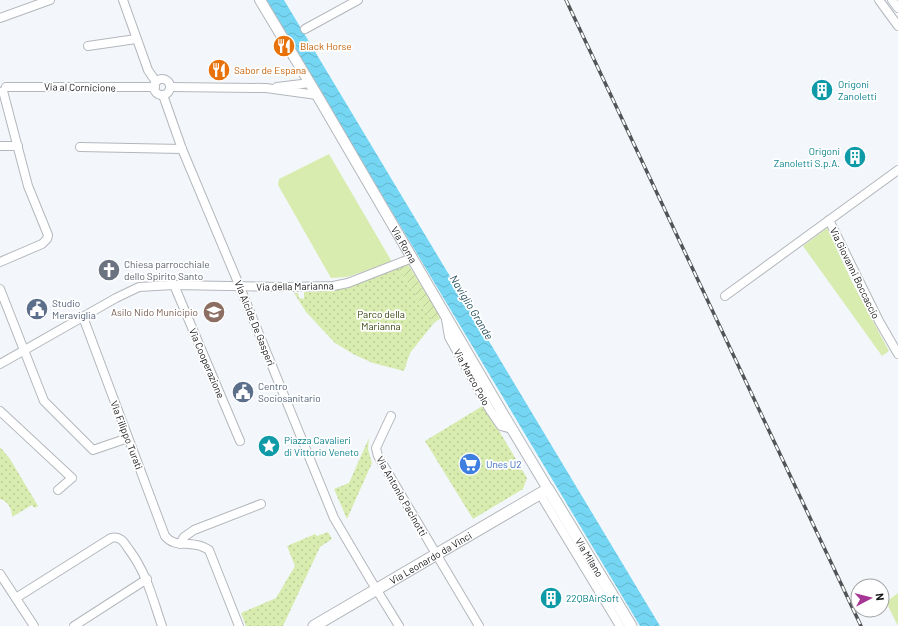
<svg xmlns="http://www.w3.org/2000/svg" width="898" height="626" viewBox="0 0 898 626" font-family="Barlow,sans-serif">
<defs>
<pattern id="park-dots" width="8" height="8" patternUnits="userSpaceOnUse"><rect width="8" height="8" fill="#d8ecaf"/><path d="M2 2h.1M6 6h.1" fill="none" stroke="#b9ca96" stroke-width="1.8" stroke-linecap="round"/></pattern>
<pattern id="garden-furrows" width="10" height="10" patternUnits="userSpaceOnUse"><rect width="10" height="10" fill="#d8ecaf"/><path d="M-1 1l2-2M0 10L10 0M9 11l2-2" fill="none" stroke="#b9ca96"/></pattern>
<pattern id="water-waves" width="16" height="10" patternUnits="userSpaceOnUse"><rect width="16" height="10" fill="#74d6f2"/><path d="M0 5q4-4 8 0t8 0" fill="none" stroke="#64b7cf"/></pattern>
</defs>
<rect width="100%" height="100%" fill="#f3f7fc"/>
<g fill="#d8ecaf">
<path d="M329,154l63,108 -45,15 -16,1 -53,-93 1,-6z"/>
<path d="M827,228l25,54 37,69 -7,5 -79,-110z"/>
<path d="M898,593v33l-12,-24z"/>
</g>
<g fill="url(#park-dots)">
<path d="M398,268l36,55 -24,30 -6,18 -31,-8 -18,-8 -20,-12 -29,-31 -12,-19h4l1,5 5,1v-7l43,-4z"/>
<path d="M484,405l43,73 -4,11 -50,30 -48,-78z"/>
<path d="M369,438l-1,11 4,14 -25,56 -13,-30 15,-6z"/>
<path d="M0,447l10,12 28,47 -3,2 -3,-3 -20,12c0,-8 -4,-16 -12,-18z"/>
<path d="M328,532l4,7 -12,8 -37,79h-37l-5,-13 35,-15 19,-32 -8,-20 28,-12 2,2z"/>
</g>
<path fill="url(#garden-furrows)" d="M408,264l33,54 -7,5 -36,-55z"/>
<path fill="url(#water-waves)" d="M265,0h19l376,626h-20z"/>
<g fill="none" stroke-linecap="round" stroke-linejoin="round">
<g stroke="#b3b7bc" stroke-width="10">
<g id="minor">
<path d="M123,0l25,70 8,12"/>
<path d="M879,0l19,26"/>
<path d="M892,0l6,8"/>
<path d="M0,18l50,-18"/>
<path d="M305,29l53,-29"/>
<path d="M88,46l48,-7"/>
<circle cx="162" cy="87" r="8"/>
<path d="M6,87h149"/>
<path d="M170,87l96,1 51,7"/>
<path d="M277,87l33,-4"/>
<path d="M163,95l19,54 55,131 97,238 36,61 29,47"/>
<path d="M0,146h18"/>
<path d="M80,147l102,2"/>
<path d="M829,220l50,101 19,33"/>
<path d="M0,262l42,-18 5,-5 1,-4 -20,-49 -25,-95"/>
<path d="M174,285l66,156"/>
<path d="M0,289l44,112 49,49 35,-12"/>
<path d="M725,296l173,-126"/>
<path d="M83,317l82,219c9,11 20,6 31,9 5,0 9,3 13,5l30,76"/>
<path d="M446,319l3,18 41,73 11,16 11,3"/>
<path d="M0,364l116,-66 23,-11 35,-2 110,2 49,-1 15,-3 64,-25"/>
<path d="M0,411l72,67 -14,12"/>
<path d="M391,416l-15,32 2,8 101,170"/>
<path d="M540,494l80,132"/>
<path d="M180,544l4,-7 10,-7 67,-26"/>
<path d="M0,574l34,52"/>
<path d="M16,598l95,-60c10,-3 14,6 19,13 17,23 23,49 32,75"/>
<path d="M74,626l73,-47"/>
</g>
</g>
<g stroke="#b3b7bc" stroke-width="12">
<g id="tertiary">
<path id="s1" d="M260,0l57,95 186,319 45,75"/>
</g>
</g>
<g stroke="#b3b7bc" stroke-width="13">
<g id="secondary">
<path id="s2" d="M314,626l234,-137 83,137"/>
</g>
</g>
<use href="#minor" stroke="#fff" stroke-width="8"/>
<use href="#tertiary" stroke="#fff" stroke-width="10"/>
<use href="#secondary" stroke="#fff" stroke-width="11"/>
<g stroke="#525457" stroke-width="3.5">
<path id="rail" d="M566,0l295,626"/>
</g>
<use href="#rail" stroke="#fff" stroke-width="2" stroke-dasharray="6" stroke-linecap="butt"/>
</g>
<defs>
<g id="restaurant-disc" transform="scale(1.15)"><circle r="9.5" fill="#e8710a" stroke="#fff"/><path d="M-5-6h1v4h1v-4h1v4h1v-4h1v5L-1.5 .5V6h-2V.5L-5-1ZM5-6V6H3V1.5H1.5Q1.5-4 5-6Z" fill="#fff"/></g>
<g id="building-disc" transform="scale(1.15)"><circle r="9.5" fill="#0f9aa8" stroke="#fff"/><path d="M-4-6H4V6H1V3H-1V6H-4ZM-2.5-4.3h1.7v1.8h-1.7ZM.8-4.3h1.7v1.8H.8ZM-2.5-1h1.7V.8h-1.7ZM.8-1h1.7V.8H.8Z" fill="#fff"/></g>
<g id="church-disc" transform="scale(1.15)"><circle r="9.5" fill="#6b7280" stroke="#fff"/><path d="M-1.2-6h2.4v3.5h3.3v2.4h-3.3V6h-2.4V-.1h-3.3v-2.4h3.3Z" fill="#fff"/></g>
<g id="civic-disc" transform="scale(1.15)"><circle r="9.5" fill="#5c6f8a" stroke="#fff"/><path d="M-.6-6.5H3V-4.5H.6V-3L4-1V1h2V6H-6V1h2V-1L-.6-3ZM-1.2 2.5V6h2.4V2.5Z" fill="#fff"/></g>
<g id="school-disc" transform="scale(1.15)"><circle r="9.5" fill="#8d6e63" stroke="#fff"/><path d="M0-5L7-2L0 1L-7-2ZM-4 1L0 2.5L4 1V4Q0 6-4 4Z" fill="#fff"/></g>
<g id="sight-disc" transform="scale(1.15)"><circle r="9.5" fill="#0f9aa8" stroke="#fff"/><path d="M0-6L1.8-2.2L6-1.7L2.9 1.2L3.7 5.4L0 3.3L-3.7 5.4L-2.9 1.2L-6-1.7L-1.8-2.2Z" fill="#fff"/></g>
<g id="supermarket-disc" transform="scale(1.15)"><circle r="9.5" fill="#3f7fe0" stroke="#fff"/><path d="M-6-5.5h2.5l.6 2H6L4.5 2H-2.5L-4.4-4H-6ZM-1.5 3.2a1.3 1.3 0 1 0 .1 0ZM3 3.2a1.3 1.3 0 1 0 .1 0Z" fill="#fff"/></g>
</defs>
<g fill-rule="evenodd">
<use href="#restaurant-disc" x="284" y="46"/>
<use href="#restaurant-disc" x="219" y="70"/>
<use href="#building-disc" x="822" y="90"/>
<use href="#building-disc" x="855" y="157"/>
<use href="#church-disc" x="109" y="270"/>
<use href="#civic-disc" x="37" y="309"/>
<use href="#school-disc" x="214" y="312"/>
<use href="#civic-disc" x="243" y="392"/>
<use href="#sight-disc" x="269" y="446"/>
<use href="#supermarket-disc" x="470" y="464"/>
<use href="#building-disc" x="551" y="598"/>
</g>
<g text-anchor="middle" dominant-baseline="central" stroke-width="3.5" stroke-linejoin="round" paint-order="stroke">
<g font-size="10" fill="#c56008" stroke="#fff" text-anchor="start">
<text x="300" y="46">Black Horse</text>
<text x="234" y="70">Sabor de Espana</text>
</g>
<g font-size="10" fill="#0d838f" stroke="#fff" text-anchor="start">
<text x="838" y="84">Origoni<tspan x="838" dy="12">Zanoletti</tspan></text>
<text x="840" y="151" text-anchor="end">Origoni<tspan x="840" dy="12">Zanoletti S.p.A.</tspan></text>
<text x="284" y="440">Piazza Cavalieri<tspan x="284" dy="12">di Vittorio Veneto</tspan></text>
<text x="566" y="598">22QBAirSoft</text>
</g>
<g font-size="10" fill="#161719" stroke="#fff">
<text transform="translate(80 87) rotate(1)">Via al Cornicione</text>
<text stroke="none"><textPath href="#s1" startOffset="284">Via Roma</textPath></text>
<text transform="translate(855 273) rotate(64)">Via Giovanni Boccaccio</text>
<text transform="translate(295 286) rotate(-1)">Via della Marianna</text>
<text transform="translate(255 323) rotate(68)">Via Alcide De Gasperi</text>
<text transform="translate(207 363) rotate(67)">Via Cooperazione</text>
<text transform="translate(472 377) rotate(61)">Via Marco Polo</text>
<text transform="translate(127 435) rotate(69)">Via Filippo Turati</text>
<text transform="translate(402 496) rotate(60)">Via Antonio Pacinotti</text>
<text stroke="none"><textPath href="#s2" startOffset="351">Via Milano</textPath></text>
<text stroke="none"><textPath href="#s2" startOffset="135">Via Leonardo da Vinci</textPath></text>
</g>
<g font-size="10" fill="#5b616d" stroke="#fff" text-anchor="start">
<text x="124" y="264">Chiesa parrocchiale<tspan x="124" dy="12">dello Spirito Santo</tspan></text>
</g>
<g font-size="10" fill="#4e5e75" stroke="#fff" text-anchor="start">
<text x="52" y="303">Studio<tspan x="52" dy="12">Meraviglia</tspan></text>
<text x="258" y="386">Centro<tspan x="258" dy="12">Sociosanitario</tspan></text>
</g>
<g font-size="10" fill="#785e54" stroke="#fff" text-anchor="end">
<text x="198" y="312">Asilo Nido Municipio</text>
</g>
<g font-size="10" fill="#33410a" stroke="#fff">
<text x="381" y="314">Parco della<tspan x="381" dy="12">Marianna</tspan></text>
</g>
<g font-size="10" fill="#366cbe" stroke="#fff" text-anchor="start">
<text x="486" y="464">Unes U2</text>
</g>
<g font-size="11" font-style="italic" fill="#1f4b57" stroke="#fff">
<text transform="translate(472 307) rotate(59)">Naviglio Grande</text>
</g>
</g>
<g transform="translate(870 598) rotate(83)"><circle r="19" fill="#ffffff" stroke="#a2a2a3"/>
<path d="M0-3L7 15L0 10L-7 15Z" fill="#a63694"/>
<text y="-6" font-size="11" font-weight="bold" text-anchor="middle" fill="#161719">N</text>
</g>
</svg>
